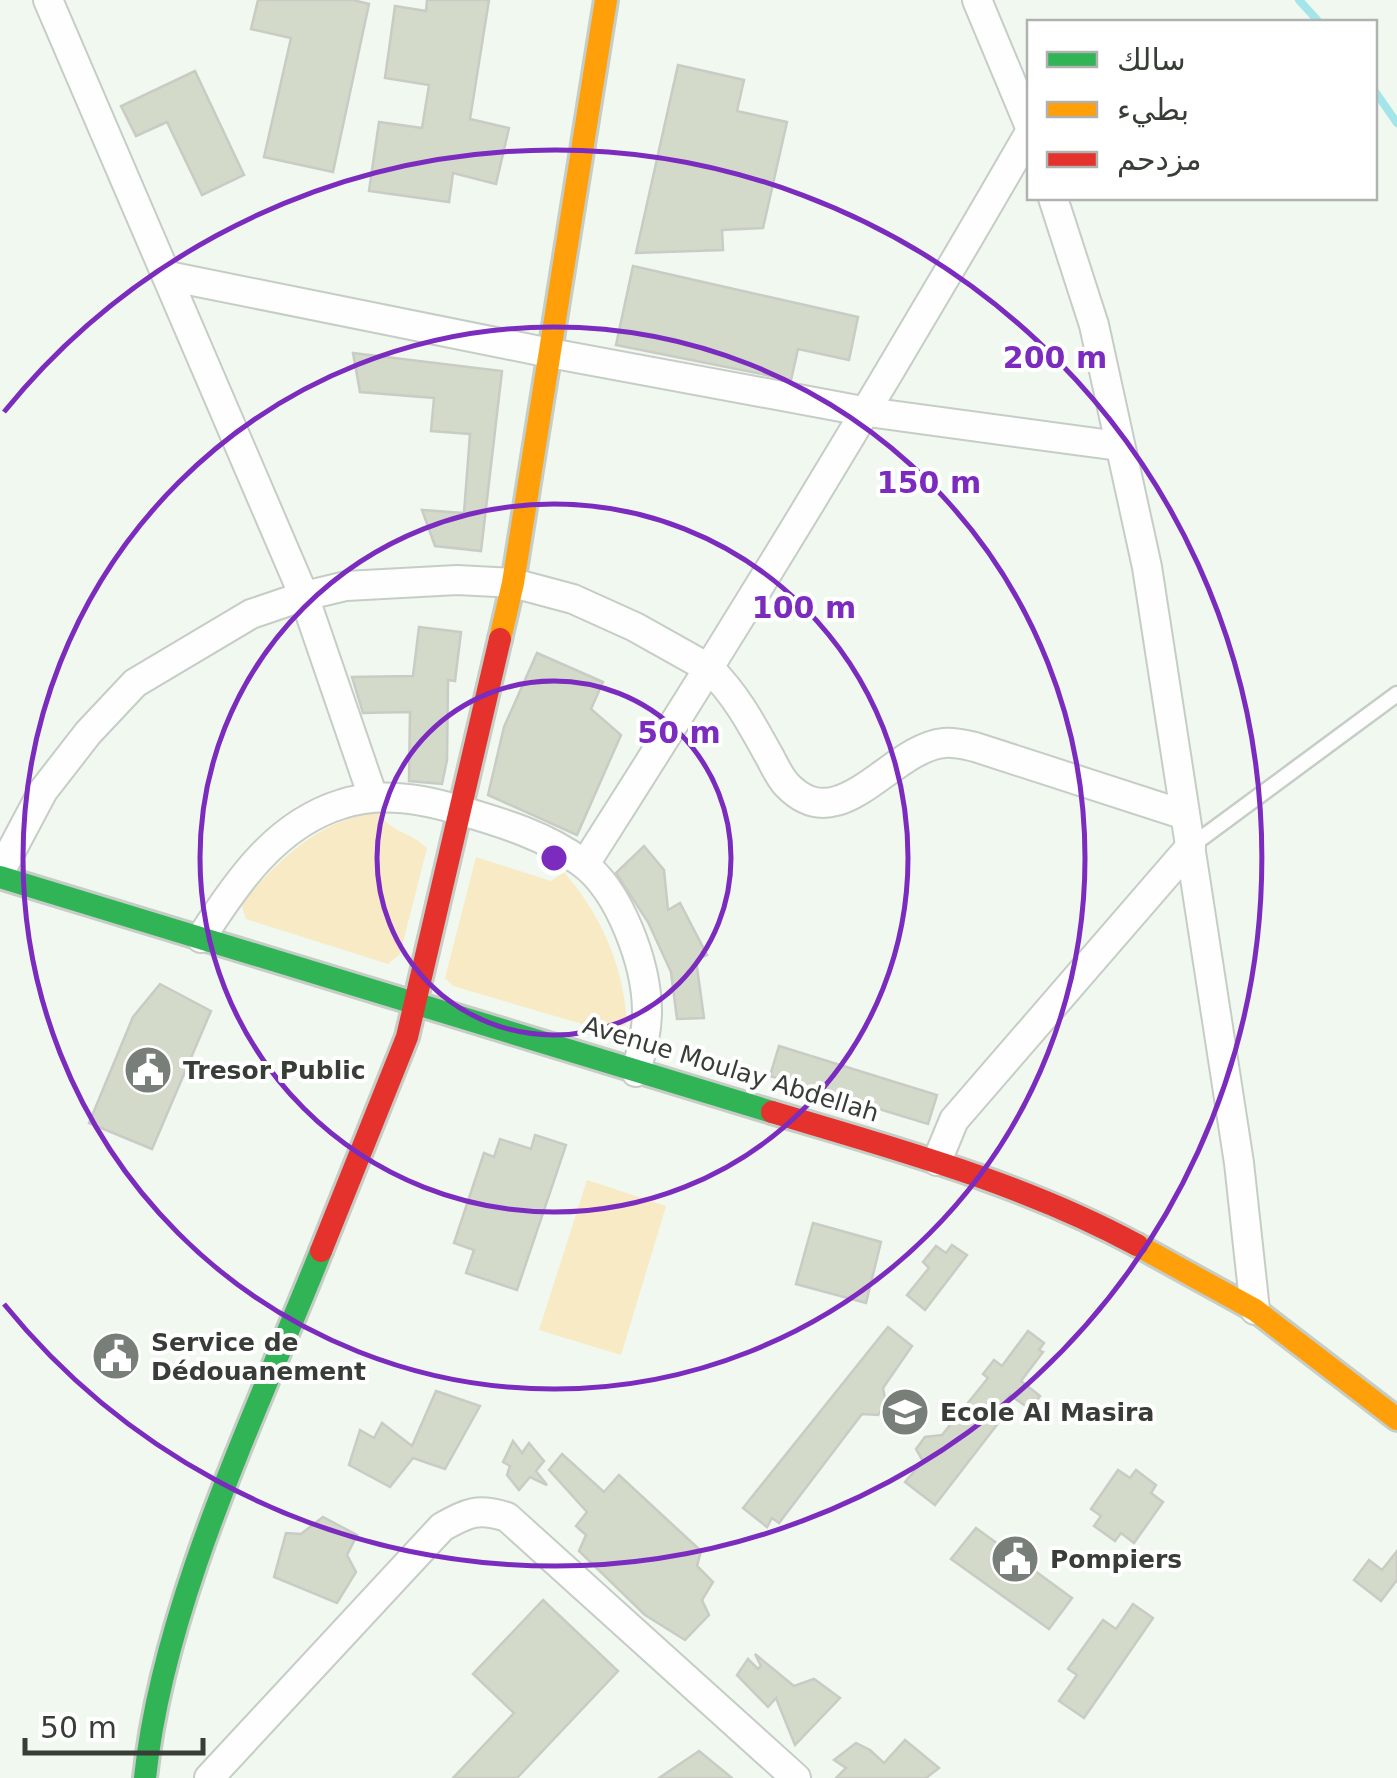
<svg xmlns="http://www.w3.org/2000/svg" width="1397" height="1778" viewBox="0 0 1397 1778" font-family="'DejaVu Sans',Cairo,sans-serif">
<rect width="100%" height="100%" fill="#f0f8f0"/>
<g fill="#f7eac4">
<path d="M377,812c19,24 31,18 50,36l-27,106 -12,10 -142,-45 -5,-15c37,-43 77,-84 136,-92z"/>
<path d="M476,857l75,24 13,-9c38,45 59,92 63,151l-11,11 -163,-48 -8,-8z"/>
<path d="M587,1180l79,26 -45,149 -82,-25z"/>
</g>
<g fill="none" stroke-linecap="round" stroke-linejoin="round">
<g stroke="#a3e6ea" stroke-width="8">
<path d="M1299,0l20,22"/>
<path d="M1374,90l23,33"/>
</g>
</g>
<g fill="#d4dac9" stroke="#c8ccc5" stroke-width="2.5">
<path d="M258,0h95l16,4 -36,168 -69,-15 27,-119 -40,-9z"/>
<path d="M427,0h62l-19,119 39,9 -13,56 -43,-11 -4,29 -80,-11 10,-69 43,6 7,-43 -44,-7 10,-72 31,5z"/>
<path d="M678,65l66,15 -7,31 50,11 -24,106 -41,2 1,20 -87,3z"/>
<path d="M195,71l49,104 -42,20 -35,-73 -31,14 -15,-30z"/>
<path d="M633,266l225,51 -9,43 -51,-11 -7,31 -175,-35z"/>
<path d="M353,353l149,18 -21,180 -46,-5 -13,-36 42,3 6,-79 -39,-3 3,-33 -74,-6z"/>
<path d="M419,627l42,5 -6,49 -7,-1 -1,80 -5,24 -33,-3 1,-69 -47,1 -11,-36 61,-1z"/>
<path d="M537,653l66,29 -12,27 30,26 -44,100 -89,-40 16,-68z"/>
<path d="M644,846l20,24 4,40 12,-7 27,52 -11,5 8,58 -27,1 -6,-47 -23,-50 -32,-49z"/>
<path d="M160,984l51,27 -59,138 -63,-26 44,-106z"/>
<path d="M779,1046l158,49 -9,29 -158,-48z"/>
<path d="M535,1135l31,10 -49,145 -51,-17 8,-23 -20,-7 30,-90 10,4 6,-18 31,10z"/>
<path d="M813,1223l68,19 -15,61 -70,-19z"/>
<path d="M952,1245l15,10 -42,55 -18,-15 22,-27 -6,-6 13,-16 10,7z"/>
<path d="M888,1327l24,19 -29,42 3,16 -8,11 -16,-1 -83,109 -7,-5 -5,9 -24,-19z"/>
<path d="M1028,1331l16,12 -5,7 4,2 -22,29 19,15 -10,13 -20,-14 -13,17 6,5 -68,88 -30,-23 18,-21 -7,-12 9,-12 17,-2 46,-57 -5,-4 11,-14 8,6z"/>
<path d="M436,1391l44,15 -35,63 -32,-11 -23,29 -41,-22 11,-35 14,8 8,-15 30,23z"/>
<path d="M513,1441l9,12 7,-10 15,18 -8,10 11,14 -17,-8 -11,13 -12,-15 3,-9 -7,-4z"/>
<path d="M562,1454l42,38 15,-17 82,76 -4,15 16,16 -11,18 7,15 -24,25 -40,-25 -66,-64 7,-16 -10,-9 11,-14 -38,-42z"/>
<path d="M1118,1470l12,8 6,-8 20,15 -5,8 12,9 -29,41 -13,-10 -6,8 -21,-15 7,-10 -10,-7z"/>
<path d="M323,1517l34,18 -10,20 9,17 -19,31 -63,-26 12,-44 15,1z"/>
<path d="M976,1528l96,70 -23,31 -98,-70z"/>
<path d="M1397,1551v29l-16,21 -27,-21 15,-20 13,10z"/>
<path d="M543,1600l75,71 -101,107h-64l61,-65 -41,-39z"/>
<path d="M1133,1604l20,14 -69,100 -25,-17 18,-26 -9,-6 35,-49 13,9z"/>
<path d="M755,1654l39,32 20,-7 26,19 -45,47 -19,-47 -8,9 -31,-32 11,-16 10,10 3,-3z"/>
<path d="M905,1740l34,28 -13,10h-90l10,-10 -12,-8 22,-17 14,7 14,13z"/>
<path d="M699,1751l33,27h-73z"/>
</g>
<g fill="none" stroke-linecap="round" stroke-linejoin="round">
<g stroke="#c6cdc6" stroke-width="19">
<path id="lane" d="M1191,846l206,-152"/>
</g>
<g stroke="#c6cdc6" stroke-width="32">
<g id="street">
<path d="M48,0l256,596 69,201"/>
<path d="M977,0l53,127"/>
<path d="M1053,198l41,127 53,242 92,596 16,147"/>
<path d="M168,276l382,77 318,59 251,34"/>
<path d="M585,864c154,-241 302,-484 445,-732"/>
<path d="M0,872l43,-81 45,-58 47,-50 116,-69 53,-18 42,-10 111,-6 56,3 60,16 62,28 75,42c25,25 40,52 57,83 6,10 12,25 20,33 53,56 103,-37 157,-42 10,-1 22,2 31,4l210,68"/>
<path d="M201,938c35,-55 75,-114 141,-134 39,-13 82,-5 120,7 41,12 84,25 119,51 39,28 66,103 66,150 0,21 -6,40 -11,60"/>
<path d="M937,1161l17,-41 237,-274"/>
<path d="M209,1778l233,-251c27,-15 36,-19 65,-10l289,261"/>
</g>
</g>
<g stroke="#c6cdc6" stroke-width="28">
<g id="fast">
<path d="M0,877l772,235"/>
<path d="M145,1778c18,-175 111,-364 176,-527"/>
</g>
</g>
<g stroke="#c6cdc6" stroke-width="28">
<g id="slow">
<path d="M500,639l13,-56 93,-583"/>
<path d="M1137,1245l118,65 142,109"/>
</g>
</g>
<g stroke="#c6cdc6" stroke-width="28">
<g id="jam">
<path d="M772,1112c124,37 250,71 365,133"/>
<path d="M321,1251l86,-214 93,-398"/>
</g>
</g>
<use href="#lane" stroke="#fdfefd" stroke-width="14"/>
<use href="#street" stroke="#fdfefd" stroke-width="28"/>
<use href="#fast" stroke="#30b455" stroke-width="22"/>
<use href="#slow" stroke="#ff9f0a" stroke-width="22"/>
<use href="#jam" stroke="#e5322d" stroke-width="22"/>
</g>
<g fill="none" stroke="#7b2cbf" stroke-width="5">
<circle cx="554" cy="858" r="177"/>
<circle cx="554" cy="858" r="354"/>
<circle cx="554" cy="858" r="531"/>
<path d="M4 412A708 708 0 1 1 4 1304"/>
</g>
<defs>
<g id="civic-disc" transform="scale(2.5)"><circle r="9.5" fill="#787f78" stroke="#fff"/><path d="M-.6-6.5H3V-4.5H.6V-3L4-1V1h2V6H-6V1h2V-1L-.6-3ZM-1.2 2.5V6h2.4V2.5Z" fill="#fff"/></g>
<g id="university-disc" transform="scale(2.5)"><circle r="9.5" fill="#787f78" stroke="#fff"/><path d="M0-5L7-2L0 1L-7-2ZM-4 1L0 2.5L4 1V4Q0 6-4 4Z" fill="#fff"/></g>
</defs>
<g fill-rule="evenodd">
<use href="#civic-disc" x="148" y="1070"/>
<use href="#civic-disc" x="116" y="1356"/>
<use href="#university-disc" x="905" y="1412"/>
<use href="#civic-disc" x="1015" y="1559"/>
</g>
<g text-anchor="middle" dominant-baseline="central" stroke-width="8" stroke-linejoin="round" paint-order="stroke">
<g font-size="25" fill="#383e37" stroke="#fff">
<text transform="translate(731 1069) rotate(17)">Avenue Moulay Abdellah</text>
</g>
<g font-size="25" font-weight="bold" fill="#383e37" stroke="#fff" text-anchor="start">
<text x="183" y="1070">Tresor Public</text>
<text x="151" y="1342">Service de<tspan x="151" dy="29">Dédouanement</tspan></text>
<text x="940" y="1412">Ecole Al Masira</text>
<text x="1050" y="1559">Pompiers</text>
</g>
</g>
<circle cx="554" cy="858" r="15" fill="#7b2cbf" stroke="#fff" stroke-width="5"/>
<g font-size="30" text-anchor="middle" font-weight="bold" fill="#7b2cbf" stroke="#fff" stroke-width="8" stroke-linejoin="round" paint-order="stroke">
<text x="1055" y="368">200 m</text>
<text x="929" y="493">150 m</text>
<text x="804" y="618">100 m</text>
<text x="679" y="743">50 m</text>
</g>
<rect x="1027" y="20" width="350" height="180" fill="#ffffff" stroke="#afb2af" stroke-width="2.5"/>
<rect x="1047" y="52" width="50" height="15" fill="#30b455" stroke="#afb2af" stroke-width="2.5"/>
<text x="1117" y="70" font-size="30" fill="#383e37">سالك</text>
<rect x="1047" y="102" width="50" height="15" fill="#ff9f0a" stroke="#afb2af" stroke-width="2.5"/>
<text x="1117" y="120" font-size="30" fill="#383e37">بطيء</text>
<rect x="1047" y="152" width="50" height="15" fill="#e5322d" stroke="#afb2af" stroke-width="2.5"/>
<text x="1117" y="170" font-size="30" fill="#383e37">مزدحم</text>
<path d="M25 1738v15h178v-15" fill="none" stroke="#383e37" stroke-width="5"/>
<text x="40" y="1738" font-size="30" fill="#383e37" stroke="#ffffff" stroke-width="8" paint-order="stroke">50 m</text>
</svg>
